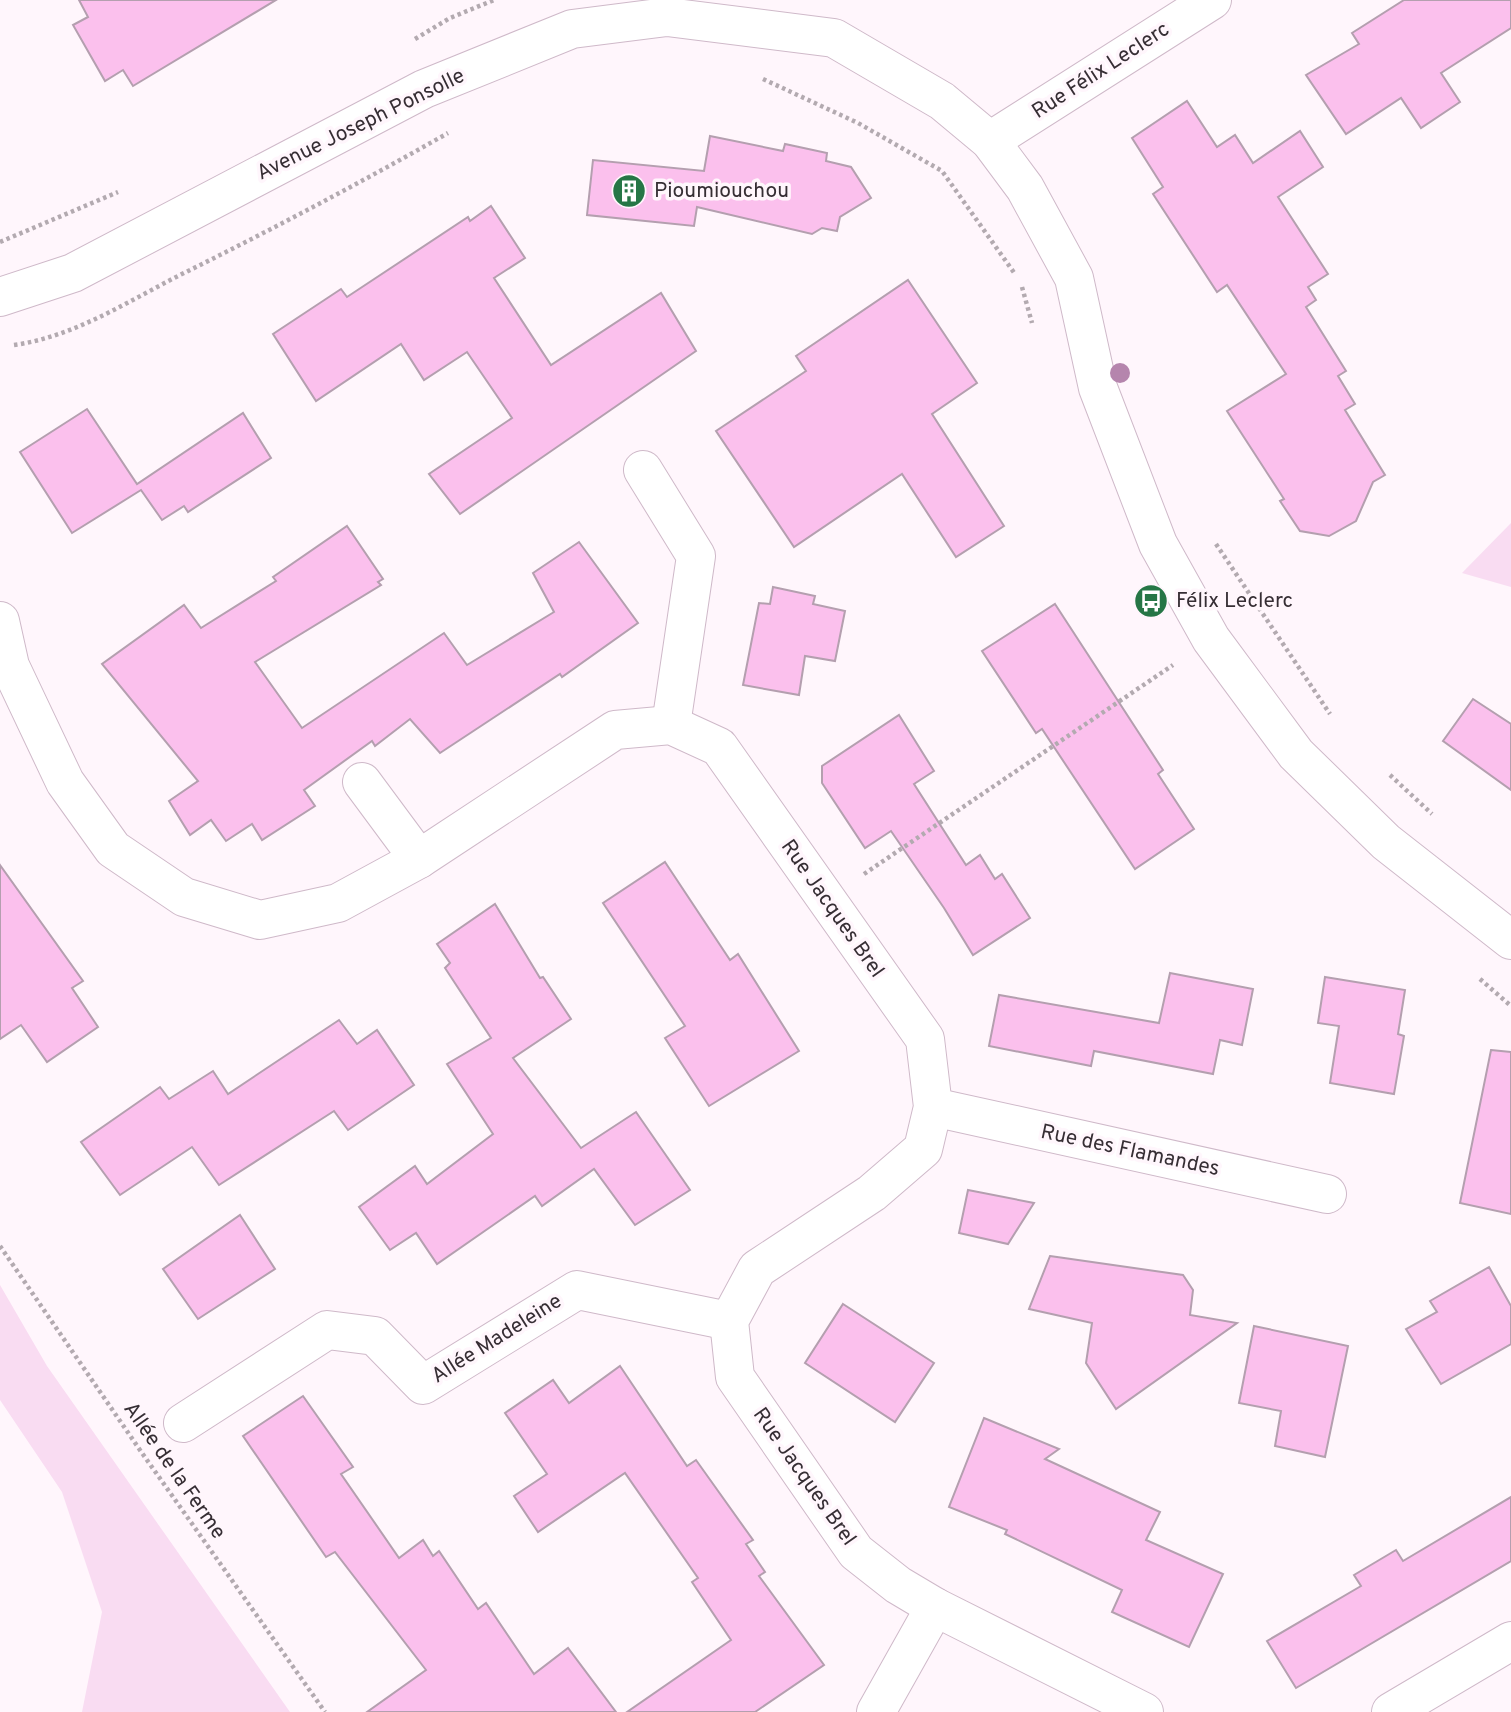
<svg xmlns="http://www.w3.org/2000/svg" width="1511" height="1712" viewBox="0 0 1511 1712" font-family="Overpass,sans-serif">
<rect width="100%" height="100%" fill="#fff6fc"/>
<g fill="#f9dcf2">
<path d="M1511,523v64l-49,-14z"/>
<path d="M0,1285l47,81 243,346h-208l20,-100 -40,-120 -62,-92z"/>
</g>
<g fill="#fbc0ed" stroke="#b49faf" stroke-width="2">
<path d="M79,0h197l-143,86 -10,-16 -18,11 -32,-56 15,-8z"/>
<path d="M1404,0h107v28l-70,45 19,29 -39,26 -20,-30 -55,36 -40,-59 53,-31 -7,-11z"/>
<path d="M1187,101l30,46 18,-12 18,28 47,-32 23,36 -45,30 50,77 -20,13 8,13 -10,7 40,64 -8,5 17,28 -10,6 40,65 -12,7 -17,39 -27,15 -29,-5 -20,-30 4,-2 -57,-88 59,-37 -59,-89 -10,7 -64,-98 10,-7 -31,-49z"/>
<path d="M710,136l73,15 2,-7 42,9 -1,8 25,6 20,31 -31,19 -3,14 -15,-3 -10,6 -115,-27 -3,19 -107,-11 6,-55 111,11z"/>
<path d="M491,206l34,52 -31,20 57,87 110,-72 35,58 -236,163 -31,-40 83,-56 -45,-66 -43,28 -23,-36 -85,57 -43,-67 68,-45 6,8 121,-80 2,4z"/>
<path d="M908,280l69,103 -45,31 72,112 -48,31 -54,-83 -108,73 -78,-116 90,-60 -10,-15z"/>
<path d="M87,409l50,75 106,-71 28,45 -83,54 -4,-6 -22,14 -21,-30 -69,43 -52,-81z"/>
<path d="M347,526l36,53 -5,3 3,3 -126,77 47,66 142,-95 23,32 87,-53 -21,-39 46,-31 59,81 -76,54 -2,-3 -120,79 -30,-34 -35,27 -3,-5 -68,49 11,16 -53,34 -10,-16 -26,17 -15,-21 -21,15 -21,-34 29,-20 -96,-117 82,-59 17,23 75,-47 -3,-4z"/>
<path d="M773,587l42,9 -2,8 32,7 -10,50 -30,-5 -6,39 -56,-10 16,-82 11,1z"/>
<path d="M1055,604l108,166 -5,4 36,55 -59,40 -93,-140 -6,4 -54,-82z"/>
<path d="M1473,699l38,25v66l-68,-49z"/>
<path d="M899,715l35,56 -20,13 52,81 14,-10 15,24 7,-5 28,44 -57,37 -29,-47 -53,-77 -26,17 -43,-65v-17z"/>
<path d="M665,862l65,98 8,-6 61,97 -90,55 -44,-68 20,-12 -82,-123z"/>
<path d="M0,865l83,116 -11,7 26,39 -51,35 -26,-37 -21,14z"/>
<path d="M495,904l45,74 3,-1 28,42 -58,39 68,90 55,-36 54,78 -55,35 -41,-56 -52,37 -7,-10 -98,68 -21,-31 -26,17 -31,-43 56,-41 12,18 66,-50 -46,-70 44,-26 -46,-70 5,-5 -13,-19z"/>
<path d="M1170,973l83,16 -11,56 -22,-5 -7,34 -119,-23 -3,15 -102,-20 10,-51 160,28z"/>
<path d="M1325,977l80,13 -7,44 6,2 -10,58 -64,-11 9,-57 -21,-3z"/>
<path d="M339,1020l18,24 20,-14 37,55 -66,45 -14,-19 -115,74 -27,-38 -72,48 -39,-53 79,-55 9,12 44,-28 15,23z"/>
<path d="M1491,1050l20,2v162l-51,-11z"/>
<path d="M968,1190l66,13 -26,41 -49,-11z"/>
<path d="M240,1215l35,54 -77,50 -35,-50z"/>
<path d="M1050,1256l133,19 10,15 -3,25 47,8 -121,86 -30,-46 6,-40 -63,-14z"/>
<path d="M1489,1267l22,39v38l-70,40 -35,-55 31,-17 -7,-11z"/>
<path d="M843,1304l91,59 -39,59 -90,-59z"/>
<path d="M1254,1326l94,20 -23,111 -50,-11 6,-35 -42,-8z"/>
<path d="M620,1366l67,100 9,-6 57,80 -7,4 19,28 -6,4 65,89 -69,47h-128l104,-72 -39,-58 6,-4 -73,-105 -87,59 -24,-36 33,-22 -42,-61 48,-33 16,23z"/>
<path d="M303,1396l50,71 -12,7 58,84 24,-18 10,16 6,-5 39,58 8,-6 48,71 34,-26 48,64h-249l59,-42 -91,-118 -9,5 -83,-121z"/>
<path d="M984,1418l75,31 -14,10 115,53 -14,28 77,34 -34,73 -77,-35 10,-22 -117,-56 2,-4 -58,-23z"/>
<path d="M1511,1497v64l-215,127 -29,-47 94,-55 -7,-11 42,-25 7,11z"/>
</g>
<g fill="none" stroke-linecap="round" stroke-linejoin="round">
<g stroke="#cfb9c9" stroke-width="40">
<g id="minor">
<path d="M990,141l222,-141"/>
<path d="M0,297l73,-24 351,-184 148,-60 95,-12 167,21 108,63 48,40 35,47 49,90 24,110 60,156 53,95 85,115 90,88 125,98"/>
<path d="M643,470l53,86 -25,169"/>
<path d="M0,621l10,45 55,116 48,67 71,48 76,23 78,-17 81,-44 196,-129 56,-5 48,22 206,292 8,68 -10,42 -51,44 -115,76 -28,52 6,56 121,175 42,33 37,22 209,105"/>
<path d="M362,782l57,77"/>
<path d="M933,1107l394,87"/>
<path d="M183,1423l144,-93 48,6 48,49 154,-95 152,31"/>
<path d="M876,1712l59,-105"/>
<path d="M1391,1712l120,-71"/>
</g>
</g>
<g stroke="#b3aab0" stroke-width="4.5" stroke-dasharray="3.5 3.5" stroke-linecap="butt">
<path d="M415,39l35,-21 44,-18"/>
<path d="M763,79l95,44 84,48 73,103"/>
<path d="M0,242l118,-50"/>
<path d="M1022,287l10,36"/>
<path d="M14,345c59,-8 113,-43 166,-70 91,-45 180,-92 268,-142"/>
<path d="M1216,544l114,170"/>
<path d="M1390,775l42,39"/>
<path d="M864,874l309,-209"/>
<path d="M1480,979l31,27"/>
<path d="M0,1246l142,207 183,259"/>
</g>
<use href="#minor" stroke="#fff" stroke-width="38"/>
</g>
<circle fill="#b585ad" cx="1120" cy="373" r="10"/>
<defs>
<g id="building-disc" transform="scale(1.75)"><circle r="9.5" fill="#267646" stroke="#fff6fc"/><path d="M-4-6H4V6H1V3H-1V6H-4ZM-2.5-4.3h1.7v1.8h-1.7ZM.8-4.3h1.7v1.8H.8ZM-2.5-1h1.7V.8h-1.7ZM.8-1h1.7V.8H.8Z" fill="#fff"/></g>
<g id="bus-disc" transform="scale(1.75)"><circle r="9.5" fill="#267646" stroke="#fff6fc"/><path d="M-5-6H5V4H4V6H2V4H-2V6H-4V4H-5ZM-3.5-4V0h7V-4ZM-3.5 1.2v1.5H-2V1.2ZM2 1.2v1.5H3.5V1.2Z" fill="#fff"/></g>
</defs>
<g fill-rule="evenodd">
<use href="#building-disc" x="629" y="191"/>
<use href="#bus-disc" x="1151" y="601"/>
</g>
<g text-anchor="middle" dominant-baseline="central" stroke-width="7" stroke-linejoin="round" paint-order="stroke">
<g font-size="21" fill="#362e34" stroke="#fff6fc">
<text transform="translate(1101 71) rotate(-33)">Rue Félix Leclerc</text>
<text transform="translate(361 125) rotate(-26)">Avenue Joseph Ponsolle</text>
<text transform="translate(832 909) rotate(55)">Rue Jacques Brel</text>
<text transform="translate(1130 1151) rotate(12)">Rue des Flamandes</text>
<text transform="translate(497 1339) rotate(-32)">Allée Madeleine</text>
<text transform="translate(174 1471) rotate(55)">Allée de la Ferme</text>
<text transform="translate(804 1477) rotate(55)">Rue Jacques Brel</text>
</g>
<g font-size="21" fill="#362e34" stroke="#fff6fc" text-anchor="start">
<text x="654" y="191">Pioumiouchou</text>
<text x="1176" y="601">Félix Leclerc</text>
</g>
</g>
</svg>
